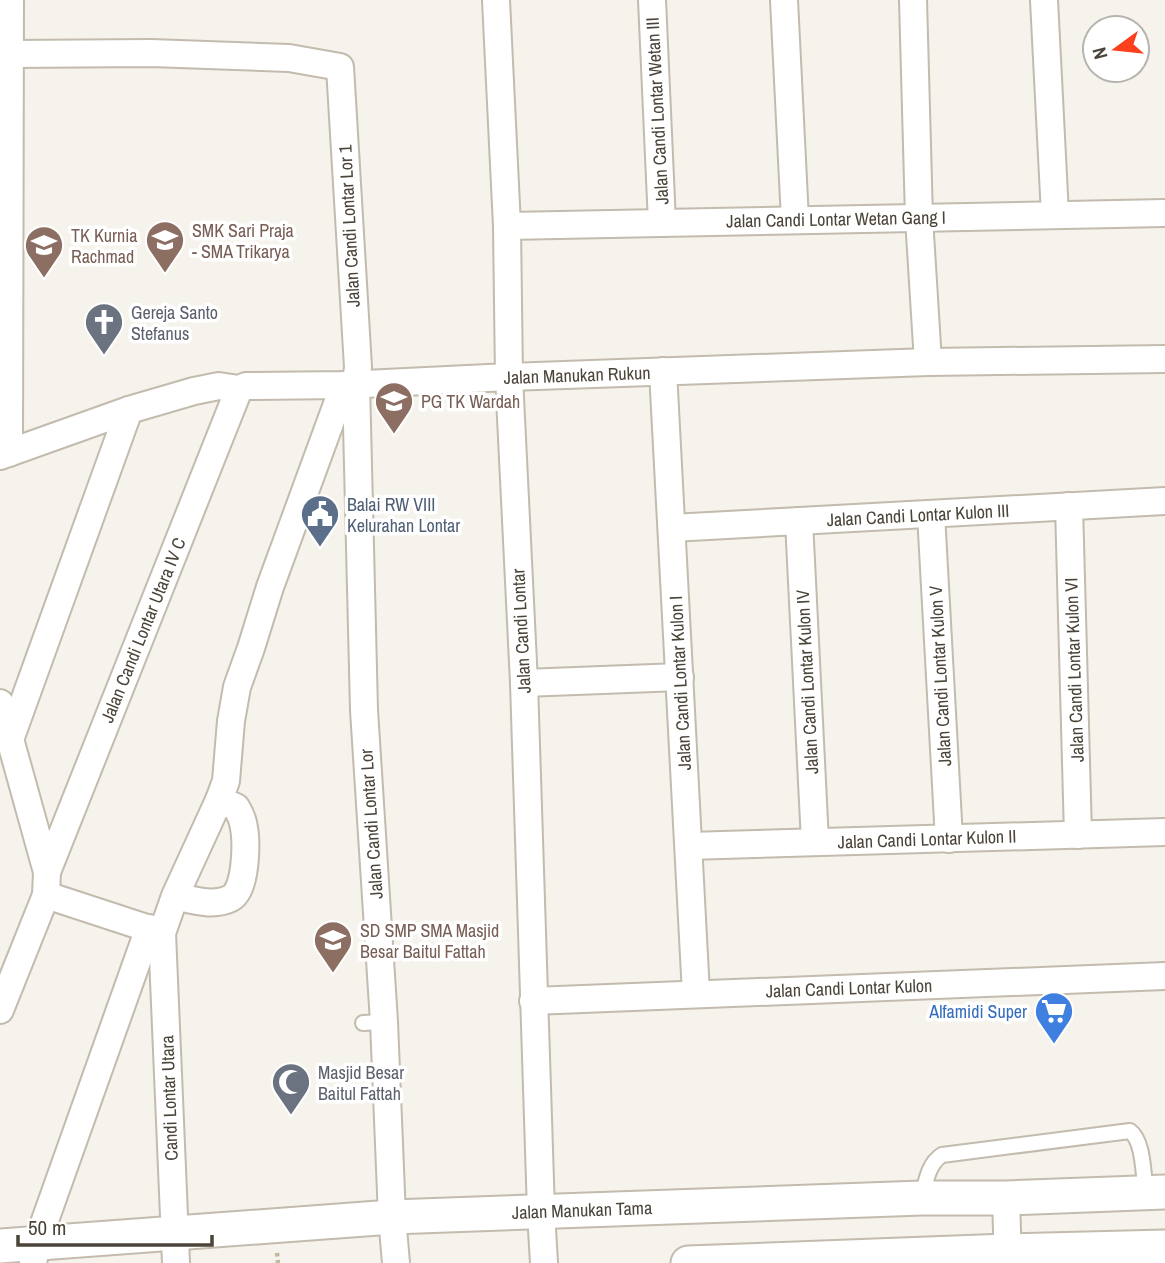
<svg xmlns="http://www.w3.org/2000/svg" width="1165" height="1263" viewBox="0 0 1165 1263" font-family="'Archivo Narrow',sans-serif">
<rect width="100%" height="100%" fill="#f6f3ec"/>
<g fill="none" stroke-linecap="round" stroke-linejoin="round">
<g stroke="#c2bbae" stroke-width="18">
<g id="service">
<path d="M363,1023l21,-1"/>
<path d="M922,1197c4,-15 6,-33 20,-42l188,-24c14,10 13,45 16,62"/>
</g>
</g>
<g stroke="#c2bbae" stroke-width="30">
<g id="minor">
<path d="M496,0l11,226 2,151 15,306 17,529 3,51"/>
<path d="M652,0l10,223"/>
<path d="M784,0l11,220"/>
<path d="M913,0l6,218 9,144"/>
<path d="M1044,0l11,215"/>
<path d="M10,54l141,-1 138,5 51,9 18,300 -2,17 8,326 20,312 8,195 4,46"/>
<path d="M507,226l658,-13"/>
<path d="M663,371l33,623"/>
<path d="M9,453l1,-453"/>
<path d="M0,456l129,-46 65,-19 25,-5 20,3 7,-3 98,-1 165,-8 419,-15 237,-3"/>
<path d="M1069,506l9,329"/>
<path d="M931,514l18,325"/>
<path d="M799,521l16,321"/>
<path d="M672,528l493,-27"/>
<path d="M524,683l156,-6"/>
<path d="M0,703l47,169 -1,23 -46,115"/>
<path d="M11,737l118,-327"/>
<path d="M219,800l7,-19 5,-60 6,-34 14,-39 19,-61 74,-202"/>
<path d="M689,846l476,-14"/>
<path d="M47,872l192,-483"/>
<path d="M46,895l116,38"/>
<path d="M175,896c17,4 39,11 56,2 16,-9 16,-59 12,-75 -1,-5 -4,-11 -7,-16l-17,-7 -44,96 -13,37 14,330"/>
<path d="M533,1001l632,-25"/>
<path d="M1006,1198l2,65"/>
<path d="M33,1263l4,-20 112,-315"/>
</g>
</g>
<g stroke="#c2bbae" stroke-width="37">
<g id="tertiary">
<path d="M0,1246l392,-29 530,-19h84l159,-6"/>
<path d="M688,1263l319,-12 158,-4"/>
</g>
</g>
<path stroke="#c4b79f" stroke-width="4.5" stroke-dasharray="3.5 3.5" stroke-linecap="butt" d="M277,1253l1,10"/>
<use href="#service" stroke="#fff" stroke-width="14"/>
<use href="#minor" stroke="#fff" stroke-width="26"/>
<use href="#tertiary" stroke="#fff" stroke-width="33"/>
</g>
<defs>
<g id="school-pin" transform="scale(2.0125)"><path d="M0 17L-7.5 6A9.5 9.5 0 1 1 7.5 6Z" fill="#8d6e63" stroke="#fff"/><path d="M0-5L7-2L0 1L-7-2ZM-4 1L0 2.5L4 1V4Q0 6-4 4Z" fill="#fff"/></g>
<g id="church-pin" transform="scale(2.0125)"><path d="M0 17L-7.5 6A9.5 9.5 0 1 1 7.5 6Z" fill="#6b7280" stroke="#fff"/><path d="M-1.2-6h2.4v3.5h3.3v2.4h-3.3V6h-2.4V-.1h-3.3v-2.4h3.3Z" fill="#fff"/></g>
<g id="civic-pin" transform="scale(2.0125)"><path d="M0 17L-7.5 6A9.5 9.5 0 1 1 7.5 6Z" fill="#5c6f8a" stroke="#fff"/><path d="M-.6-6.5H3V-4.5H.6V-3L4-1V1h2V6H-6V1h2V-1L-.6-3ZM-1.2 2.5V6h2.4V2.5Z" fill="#fff"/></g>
<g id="supermarket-pin" transform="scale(2.0125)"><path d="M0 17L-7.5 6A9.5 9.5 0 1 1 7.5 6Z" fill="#3f7fe0" stroke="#fff"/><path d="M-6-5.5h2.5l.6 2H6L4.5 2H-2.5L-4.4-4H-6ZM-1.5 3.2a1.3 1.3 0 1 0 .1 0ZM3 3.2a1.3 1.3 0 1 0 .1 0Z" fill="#fff"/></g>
<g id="mosque-pin" transform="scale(2.0125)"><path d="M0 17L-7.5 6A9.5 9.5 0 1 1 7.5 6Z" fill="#6b7280" stroke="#fff"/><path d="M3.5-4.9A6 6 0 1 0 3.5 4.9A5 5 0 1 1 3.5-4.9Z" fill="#fff"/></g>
</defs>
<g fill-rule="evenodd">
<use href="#school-pin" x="165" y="240"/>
<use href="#school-pin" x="44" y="245"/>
<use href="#church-pin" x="104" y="322"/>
<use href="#school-pin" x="394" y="401"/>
<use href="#civic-pin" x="320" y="514"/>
<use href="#school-pin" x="333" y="940"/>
<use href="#supermarket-pin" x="1054" y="1011"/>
<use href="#mosque-pin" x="291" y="1082"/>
</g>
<g text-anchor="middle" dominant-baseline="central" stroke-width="7" stroke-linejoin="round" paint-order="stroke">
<g font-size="18" fill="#4b4439" stroke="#fff">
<text transform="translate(657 111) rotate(-93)">Jalan Candi Lontar Wetan III</text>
<text transform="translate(836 219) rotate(-1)">Jalan Candi Lontar Wetan Gang I</text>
<text transform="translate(349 226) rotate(-93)">Jalan Candi Lontar Lor 1</text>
<text transform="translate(577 375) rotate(-2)">Jalan Manukan Rukun</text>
<text transform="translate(918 515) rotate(-3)">Jalan Candi Lontar Kulon III</text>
<text transform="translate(143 630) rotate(-68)">Jalan Candi Lontar Utara IV C</text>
<text transform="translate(521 631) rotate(-93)">Jalan Candi Lontar</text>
<text transform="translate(1074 670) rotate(-92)">Jalan Candi Lontar Kulon VI</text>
<text transform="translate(940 676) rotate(-93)">Jalan Candi Lontar Kulon V</text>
<text transform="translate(807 682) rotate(-93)">Jalan Candi Lontar Kulon IV</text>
<text transform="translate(680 683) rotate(-93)">Jalan Candi Lontar Kulon I</text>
<text transform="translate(371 824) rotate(-94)">Jalan Candi Lontar Lor</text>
<text transform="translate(927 839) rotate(-2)">Jalan Candi Lontar Kulon II</text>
<text transform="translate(849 988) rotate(-2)">Jalan Candi Lontar Kulon</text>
<text transform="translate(169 1098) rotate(-92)">Candi Lontar Utara</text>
<text transform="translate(582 1210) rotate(-2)">Jalan Manukan Tama</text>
</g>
<g font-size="18" fill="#785e54" stroke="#fff" text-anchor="start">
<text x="192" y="230">SMK Sari Praja<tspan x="192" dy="21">- SMA Trikarya</tspan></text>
<text x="71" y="235">TK Kurnia<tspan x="71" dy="21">Rachmad</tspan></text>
<text x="421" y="401">PG TK Wardah</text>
<text x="360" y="930">SD SMP SMA Masjid<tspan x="360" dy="21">Besar Baitul Fattah</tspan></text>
</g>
<g font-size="18" fill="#5b616d" stroke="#fff" text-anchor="start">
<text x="131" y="312">Gereja Santo<tspan x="131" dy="21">Stefanus</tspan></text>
<text x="318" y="1072">Masjid Besar<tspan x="318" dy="21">Baitul Fattah</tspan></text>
</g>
<g font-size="18" fill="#4e5e75" stroke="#fff" text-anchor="start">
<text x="347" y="504">Balai RW VIII<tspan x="347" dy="21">Kelurahan Lontar</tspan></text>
</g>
<g font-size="18" fill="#366cbe" stroke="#fff" text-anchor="end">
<text x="1027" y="1011">Alfamidi Super</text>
</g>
</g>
<g transform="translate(1116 49) rotate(255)"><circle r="33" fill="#ffffff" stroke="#b7b4b0" stroke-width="2"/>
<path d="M0-5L12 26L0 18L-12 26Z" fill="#fc3f1d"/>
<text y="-10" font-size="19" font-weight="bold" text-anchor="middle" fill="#4b4439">N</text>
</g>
<path d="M18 1235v10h194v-10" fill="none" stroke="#4b4439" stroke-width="3.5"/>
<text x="28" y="1235" font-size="21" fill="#4b4439" stroke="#ffffff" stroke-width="5" paint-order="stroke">50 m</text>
</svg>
